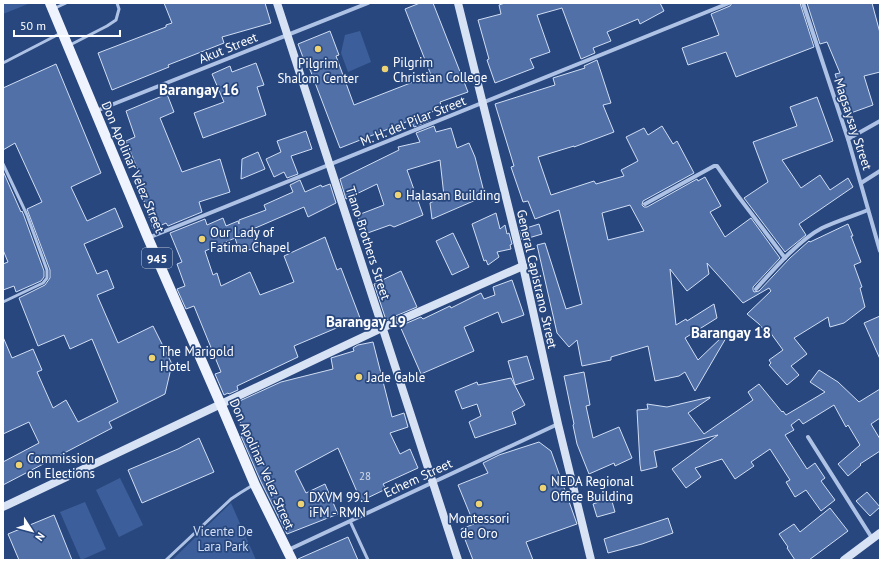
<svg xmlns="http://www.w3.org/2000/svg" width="883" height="563" viewBox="0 0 883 563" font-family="'PT Sans',sans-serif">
<rect width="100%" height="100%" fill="#28477e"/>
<g fill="#3c5f9c">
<path d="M3,3h24l1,1 -25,10z"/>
<path d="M360,31l11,31 -23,10 -7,-19 4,-18z"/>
<path d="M120,478l23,47 -24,12 -23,-47z"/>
<path d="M85,502l21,47 -25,11 -21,-48z"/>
<path d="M231,503l25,57h-84z"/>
</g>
<g fill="#5070a7" stroke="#d1def4" fill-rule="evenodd">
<path d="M164,3h101l6,20 -49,14 2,6 -56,22 1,2 -57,23 -14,-37 68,-26v-2l6,-2z"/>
<path d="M420,3h13l35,89 -28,10 2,6 -13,5 2,7 -17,7 -3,-7 -71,28 -31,-81 -2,1 -9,-24 32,-13 9,24 -3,1 18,49 77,-30 -26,-66z"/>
<path d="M505,3h155l4,8 -24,13 -2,-5 -31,13 4,9 -18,7 2,5 -14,6 -19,-51 -25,7 13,37 -20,7 4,9 -39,15 -8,-23 2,-1 -11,-39 23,-6 -2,-9z"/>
<path d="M732,3h68l14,44 -78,30 -10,-25 -38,13 -6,-17 37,-13 -8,-21 19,-8z"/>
<path d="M807,3h65l8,30v39l-16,4 9,29 -25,9 -13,-40 5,-1 -13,-31 -7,2z"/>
<path d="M597,60l14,43 -8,2 11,27 -40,15v-1l-36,11 13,38 43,-14 2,3 28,-8 -3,-6 17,-9 -12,-24 18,-9 4,7 14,-9 11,18 4,-3 17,32 -51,28 -1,4 2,2h3l50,-28 1,2 7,-4 16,29 -11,6 15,25 26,-19 29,40 -27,29v3l1,2 5,-1 31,-33 19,-17 1,1 38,-18 5,12h-2l10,26 -7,3 8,22 -2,1 5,19 -21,16 -14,4 -2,-10 -34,21 13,16 -16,12 8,9 -12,10 -18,-20 2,-2 -2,-3 14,-10 -16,-22 -3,2 -5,-6 -12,-10 24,-23 -2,-3 -26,15 -36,-40 2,11 -22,17 -17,-22 6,56 10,-6 1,2 27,-17 3,14 -32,20 13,22 25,-24 3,2 -31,53 -10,-19 -6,4 -24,5 -7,-35 -37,11v3l-29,6 -5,-26 -8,7 -12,-14 -20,-88 8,-2 21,66 16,-5 -23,-94 -24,9 -7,-18 -5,1 -12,-35 3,-1 -19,-62 60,-19 -2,-7 32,-10 -1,-2zM630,205l14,26 -36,9 -6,-27z"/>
<path d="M256,63l8,22 -7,2 9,28 -63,23 -9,-25 30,-11 -12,-28 18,-8 2,6z"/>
<path d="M56,64l45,109 -30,14 16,34 28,-13 8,19 -39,17 13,30 10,-4 7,18 -17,7 21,48 35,-17 19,38 -7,30 -56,28 3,6 -109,57v-23l36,-19 -10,-21 -26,12v-97l9,21 21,-9 9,21 -5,2 16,36 13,-8 12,22 40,-20 -26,-63 -22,10 -6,-14 -26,11 -19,-48 26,-13 5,-7v-8l-23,-61 15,-7 -27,-59 -12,7v-62z"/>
<path d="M167,94l7,18 -14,6 22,54 38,-13 10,33 -31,10 3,10 -34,14 -2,-3 -13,6 -12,-37 5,-2 -20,-49 9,-4 -9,-26z"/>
<path d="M817,97l16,44 -51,19 19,28 19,-13 10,15 18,-12 5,9 -54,37 7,11 -21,17 -41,-54 24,-16 -15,-40 44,-16 -7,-19z"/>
<path d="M434,126l2,6 15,-4 6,20 12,-5 6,14 10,39 -53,23 -2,-16 14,-7 -4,-36 -33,10 16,45 -29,12 -4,-2 -28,10 -4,-20 26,-10 -7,-21 -31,15 -6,-20 59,-29 -1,-3 22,-5 -4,-9z"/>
<path d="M306,131l6,18 -21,7 7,18 -11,4 -3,-6 -10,5 -8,-18 15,-7 -4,-11z"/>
<path d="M258,152l7,17 -24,10 1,-20z"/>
<path d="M3,171l18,41 1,-1 2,5 20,55v6l-3,4 -25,11 -2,-6 -11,4v-26l5,-2 -5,-12z"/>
<path d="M300,180l5,12 16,-7 1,2 8,-3 6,19 -28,14 -4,-10 -51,22 7,17 -20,7 -5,-15 -30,13 8,24 4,-2 4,13 29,-14 10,23 34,-13 -10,-26 41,-19 12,33 4,-2 19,50 -66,28 4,11 -61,29 1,4 -9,4 -1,-1 -4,2 -9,-21 6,-2 -27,-66 -8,3 -9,-20 8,-3 -8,-22 5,-2 -12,-29 35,-14 2,6 16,-7 3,8 12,-5 1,3v-4l27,-10 -2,-5 29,-13 -3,-7z"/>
<path d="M496,213l4,16 5,-4 2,9 2,-1 3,11 -2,1 1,4 -14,3 2,5 -11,8 -2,-5 -2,1 -12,-37z"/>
<path d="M539,224l3,10 -20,6 -2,-10z"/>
<path d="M453,233l16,34 -17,8 -16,-34z"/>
<path d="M401,271l16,36 -31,13 -12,-36z"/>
<path d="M512,280l12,35 -22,8 -4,-11 -34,15 10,24 -53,23 -21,-48 21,-9 2,2 27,-13 1,2 30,-15 3,6 11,-4 -2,-8z"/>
<path d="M880,316v43l-16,-36z"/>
<path d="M373,342l19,75 12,-4 4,14 -18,6 10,21 10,-5 8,19 -35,16 3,5 -25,12 -23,-53 -43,23 11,22 19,-9 13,30 -51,20 -26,-52 -20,-46 4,-2 -12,-30 48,-22 52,-13 -2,-11 23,-7 -1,-3 5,-3z"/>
<path d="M527,356l7,23 -19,6 -7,-24z"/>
<path d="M819,370l19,12 21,20 21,-13v29l-9,6 9,15v12l-20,13 1,1 -13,11 -10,-12 22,-19 -12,-20 -2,2 -12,-22 -31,19 -4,-5 -8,6 3,5 -9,5 22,34 8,-6 10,15 -4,3 14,19 -14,11 -15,-21 -11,7 -9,-15 4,-2 -20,-31 -19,13 3,4 -19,13 -13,-20 -27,9 6,9 -15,11 -14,-19 46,-34 -64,16 3,16 -16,4 -1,-7 -3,-54 11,-1 -1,-5 20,3 43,-10v1l-22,15 16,21 49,-34 -5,-8 11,-8 23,28 1,-1 3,4 39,-23 -15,-10z"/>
<path d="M584,372l6,33 -4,1 7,32 26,-11 13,31 -17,8 -1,-3 -25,11 -12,-30 -4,-19 1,-1 -10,-48z"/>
<path d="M511,378l14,27 -13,7 4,12 -41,14 -6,-16 12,-6 -4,-12 -15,5 -7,-18 22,-9 1,3z"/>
<path d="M199,438l15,34 -72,31 -14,-33 50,-21z"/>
<path d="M539,442l12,9 26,73 -51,18 7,18h-60l-12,-31 13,-5 -16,-39 30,-12 -5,-10 16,-8z"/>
<path d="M867,492l13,15 -10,9 -14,-15z"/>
<path d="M611,498l4,14 -18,5 -4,-13z"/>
<path d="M830,508l18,23 -39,29h-14l-8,-12 1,-1 -9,-13 15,-10 6,8z"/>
<path d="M54,515l18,45h-53l-11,-26z"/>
<path d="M668,518l5,15 -31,11 -34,9 -4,-14z"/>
<path d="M348,537l10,23h-60v-1z"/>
</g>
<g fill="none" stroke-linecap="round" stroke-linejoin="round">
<g stroke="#aec2e5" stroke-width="3">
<path d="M53,9l13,-6"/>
<path d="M70,45l37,-19 9,-6 3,-11 -2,-6"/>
<path d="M3,63l58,-30"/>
<path d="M3,164l24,51 20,55v8l-4,5 -40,19"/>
<path d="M350,521l18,39"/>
<path d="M166,560l65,-61 9,-6 13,-8"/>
</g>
<g stroke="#aec2e5" stroke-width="4">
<path d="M803,3l45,136 32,112"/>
<path d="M96,111l272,-108"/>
<path d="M848,139l32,-18"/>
<path d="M861,183l19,-12"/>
<path d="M645,204l69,-38h3l21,30 47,62"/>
<path d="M148,238l581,-235"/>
<path d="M756,289c18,-20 43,-49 66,-61 15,-7 31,-12 46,-18"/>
<path d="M808,437l64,101"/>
<path d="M288,550l270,-126"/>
</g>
<g stroke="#d7e2f5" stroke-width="8">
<path d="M277,3l181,557"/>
<path d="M458,3l65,263 35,158 33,136"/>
<path d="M3,507l379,-179 141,-62"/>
<path d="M844,560l36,-27"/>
</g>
<path stroke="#eef3fd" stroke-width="10" d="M50,3l98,235 73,167 34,80 37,75"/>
</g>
<g fill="#edd374" stroke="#28477e" stroke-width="1.5">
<circle cx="318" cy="49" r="4"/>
<circle cx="385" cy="69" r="4"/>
<circle cx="398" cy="195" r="4"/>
<circle cx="202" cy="239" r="4"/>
<circle cx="152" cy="358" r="4"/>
<circle cx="359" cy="377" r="4"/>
<circle cx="19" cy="465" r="4"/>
<circle cx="543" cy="488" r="4"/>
<circle cx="301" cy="504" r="4"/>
<circle cx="479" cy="504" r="4"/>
</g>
<g text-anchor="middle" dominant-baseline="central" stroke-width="3.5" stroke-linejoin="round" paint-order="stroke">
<g font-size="11" fill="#d3dbe9">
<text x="365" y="476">28</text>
</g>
<rect fill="#28477e" stroke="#bec8d8" stroke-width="1" x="142" y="248" width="30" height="20" rx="3"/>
<g font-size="12" font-weight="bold" fill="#fff">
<text x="157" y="258">945</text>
</g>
<g font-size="13" fill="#fff" stroke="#28477e">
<text transform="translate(228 48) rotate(-22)">Akut Street</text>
<text transform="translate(413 121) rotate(-22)">M. H. del Pilar Street</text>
<text transform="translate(853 124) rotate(72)">Magsaysay Street</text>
<text transform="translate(133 167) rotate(67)">Don Apolinar Velez Street</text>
<text transform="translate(368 243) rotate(72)">Tiano Brothers Street</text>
<text transform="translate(537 279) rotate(77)">General Capistrano Street</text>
<text transform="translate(262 464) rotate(66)">Don Apolinar Velez Street</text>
<text transform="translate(418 478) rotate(-25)">Echem Street</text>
</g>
<g font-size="13" fill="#fff" stroke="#28477e" text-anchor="start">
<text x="393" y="62">Pilgrim<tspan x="393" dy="15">Christian College</tspan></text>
<text x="318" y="63" text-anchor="middle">Pilgrim<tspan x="318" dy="15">Shalom Center</tspan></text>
<text x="406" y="195">Halasan Building</text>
<text x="210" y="232">Our Lady of<tspan x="210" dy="15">Fatima Chapel</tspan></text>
<text x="160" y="351">The Marigold<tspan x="160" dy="15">Hotel</tspan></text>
<text x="367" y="377">Jade Cable</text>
<text x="27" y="458">Commission<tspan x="27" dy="15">on Elections</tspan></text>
<text x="551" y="481">NEDA Regional<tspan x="551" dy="15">Office Building</tspan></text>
<text x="309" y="497">DXVM 99.1<tspan x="309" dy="15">iFM - RMN</tspan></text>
<text x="479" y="518" text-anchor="middle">Montessori<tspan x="479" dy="15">de Oro</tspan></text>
</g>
<g font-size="13" fill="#d1def4" stroke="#28477e">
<text x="223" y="531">Vicente De<tspan x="223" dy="15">Lara Park</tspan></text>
</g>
<g font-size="15" font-weight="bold" fill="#fff" stroke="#28477e">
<text x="199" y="89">Barangay 16</text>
<text x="366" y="321">Barangay 19</text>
<text x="731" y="332">Barangay 18</text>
</g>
</g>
<rect width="883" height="563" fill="none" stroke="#ffffff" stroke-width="8"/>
<g transform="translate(32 531) rotate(126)" stroke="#28477e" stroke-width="3" paint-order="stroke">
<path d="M0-3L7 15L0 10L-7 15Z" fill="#ffffff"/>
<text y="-6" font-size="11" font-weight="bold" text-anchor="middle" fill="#ffffff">N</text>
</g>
<path d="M14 30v6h106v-6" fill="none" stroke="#ffffff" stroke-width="2"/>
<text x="20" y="30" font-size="12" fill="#ffffff" stroke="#28477e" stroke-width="3" paint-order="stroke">50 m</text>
</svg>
